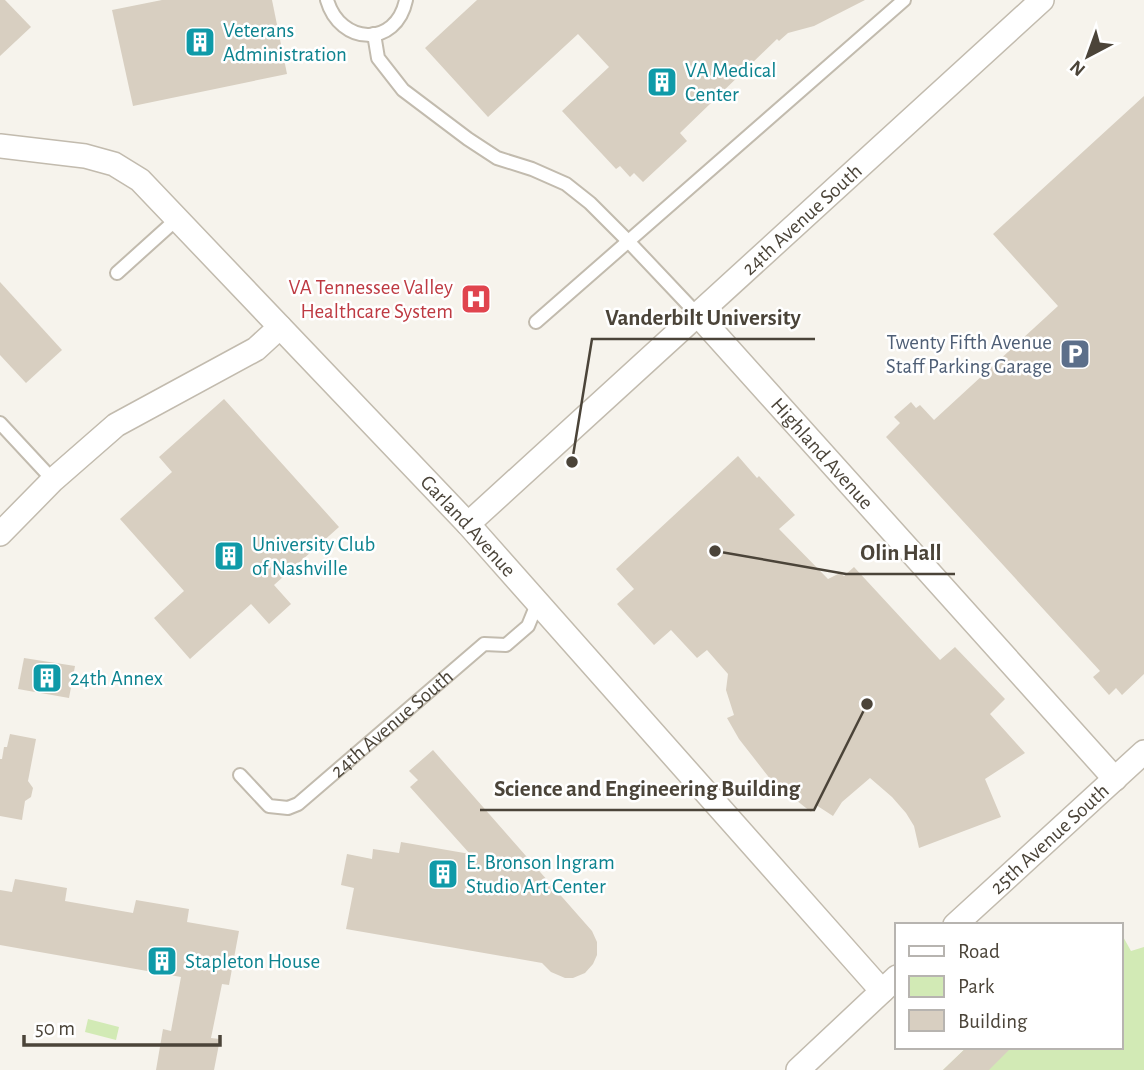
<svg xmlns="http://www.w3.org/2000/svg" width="1144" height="1070" viewBox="0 0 1144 1070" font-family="'Alegreya Sans',sans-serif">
<rect width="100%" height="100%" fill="#f6f3ec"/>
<g fill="#d2eab5">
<path d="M1121,933l10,18 13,-4v123h-201l24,-23h154z"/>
<path d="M88,1019l31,8 -3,13 -31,-8z"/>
</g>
<g fill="#d8cfc1">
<path d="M0,0h5l26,27 -31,29z"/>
<path d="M162,0h110l15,74 -154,32 -21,-96z"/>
<path d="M477,0h388l-51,26 -26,7 -9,8 -2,-2 -97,94 7,8 -44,41 -9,-9 -4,4 -10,-11 -4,3 -54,-58 47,-44 -31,-33 -90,83 -63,-69z"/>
<path d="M1144,96v578l-22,21 -6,-7 -7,7 -16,-18 7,-6 -214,-234 14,-14 -6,-6 17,-15 5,6 4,-3 14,15 124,-114 -65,-72z"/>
<path d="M0,282l62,68 -36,33 -26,-28z"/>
<path d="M224,399l115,128 -65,58 17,19 -22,20 -18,-20 -61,55 -36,-41 30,-27 -64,-72 52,-47 -13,-15z"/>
<path d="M738,456l19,22 2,-2 36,39 -16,14 49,50 12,-6 4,3 10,-9 86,93 15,-13 50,52 -15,15 35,39 -40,26 16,38 -82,31 -5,-22 -8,-13 -14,-16 -22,-19 -28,24 -9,14 -17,-11 -5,7 -40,-32 -32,-41 -12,-21 7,-3 -8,-25 2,-16 -21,-24 -10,8 -26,-28 -17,15 -37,-41 17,-15 -18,-20z"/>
<path d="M24,658l51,8 -6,32 -51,-9z"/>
<path d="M10,734l26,5 -8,42 5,7 -2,9 -6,4 -3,19 -22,-4v-57h2l2,-12h3z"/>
<path d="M433,750l159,181 5,11v13l-4,9 -8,9 -12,5h-8l-14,-6 -9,-9 -196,-34 8,-41 -13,-3 6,-31 25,5 1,-10 26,4 2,-11 69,12 -60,-67 8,-7 -9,-9z"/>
<path d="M15,879l52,9 -2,13 68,12 3,-13 53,9 -2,13 52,9 -10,54 -7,-1 -11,54 9,1 -6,31h-58l7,-41 8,2 10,-54 -181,-32v-55l12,2z"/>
<path d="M967,1047h45l-23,23h-46z"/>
</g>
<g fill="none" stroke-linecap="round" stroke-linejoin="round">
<g stroke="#c2bbae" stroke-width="16">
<g id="lane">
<path d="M327,0c13,45 69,48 79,0"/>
<path d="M374,34l4,24 25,32 65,49 29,19 35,11 34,15 24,19 38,38 70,74"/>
<path d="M117,273l61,-55"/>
<path d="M536,322l368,-322"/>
<path d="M0,423l53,57"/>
<path id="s1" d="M240,775l29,31 19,2 10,-4 186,-160 22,1 22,-19 9,-22"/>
</g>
</g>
<g stroke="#c2bbae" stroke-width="26">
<g id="street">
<path id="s2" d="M0,146l85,10 29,8 26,16 328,344 414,467"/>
<path id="s3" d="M698,315l417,464"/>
<path id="s4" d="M468,524l574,-524"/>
<path d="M0,534l53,-54 63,-55 140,-76 24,-22"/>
<path id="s5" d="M955,925l189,-173"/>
<path d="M798,1070l99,-93"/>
</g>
</g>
<use href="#lane" stroke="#fff" stroke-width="12"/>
<use href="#street" stroke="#fff" stroke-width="23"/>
</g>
<defs>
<g id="building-square" transform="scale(1.575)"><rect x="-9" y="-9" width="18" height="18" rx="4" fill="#0f9aa8" stroke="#fff"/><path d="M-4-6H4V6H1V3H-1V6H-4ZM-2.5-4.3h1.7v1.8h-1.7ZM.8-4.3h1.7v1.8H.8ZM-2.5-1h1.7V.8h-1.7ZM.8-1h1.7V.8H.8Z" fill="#fff"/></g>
<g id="hospital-square" transform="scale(1.575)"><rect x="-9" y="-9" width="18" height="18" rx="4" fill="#e0444e" stroke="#fff"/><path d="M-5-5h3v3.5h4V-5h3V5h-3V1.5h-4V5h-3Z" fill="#fff"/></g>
<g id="parking-square" transform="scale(1.575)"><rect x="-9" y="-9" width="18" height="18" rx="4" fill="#5c6f8a" stroke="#fff"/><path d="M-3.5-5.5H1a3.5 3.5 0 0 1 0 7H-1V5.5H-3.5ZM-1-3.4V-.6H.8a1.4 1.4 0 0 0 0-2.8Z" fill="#fff"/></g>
</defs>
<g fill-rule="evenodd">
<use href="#building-square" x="200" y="42"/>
<use href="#building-square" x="662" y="82"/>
<use href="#hospital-square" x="476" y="299"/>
<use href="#parking-square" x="1075" y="354"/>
<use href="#building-square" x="229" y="556"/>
<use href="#building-square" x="47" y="678"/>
<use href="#building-square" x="443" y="874"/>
<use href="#building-square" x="162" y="961"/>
</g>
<g text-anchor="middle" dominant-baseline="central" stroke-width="5" stroke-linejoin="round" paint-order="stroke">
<g font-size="21" fill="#0d838f" stroke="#fff" text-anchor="start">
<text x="223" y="30">Veterans<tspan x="223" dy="24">Administration</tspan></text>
<text x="685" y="70">VA Medical<tspan x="685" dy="24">Center</tspan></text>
<text x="252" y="544">University Club<tspan x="252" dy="24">of Nashville</tspan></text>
<text x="70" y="678">24th Annex</text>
<text x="466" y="862">E. Bronson Ingram<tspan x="466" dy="24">Studio Art Center</tspan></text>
<text x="185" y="961">Stapleton House</text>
</g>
<g font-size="21" fill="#4b4439" stroke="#fff">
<text stroke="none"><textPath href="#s4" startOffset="452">24th Avenue South</textPath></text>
<text stroke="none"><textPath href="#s3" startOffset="186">Highland Avenue</textPath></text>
<text stroke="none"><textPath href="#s2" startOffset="623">Garland Avenue</textPath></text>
<text stroke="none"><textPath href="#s1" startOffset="196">24th Avenue South</textPath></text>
<text stroke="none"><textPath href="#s5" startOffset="128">25th Avenue South</textPath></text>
</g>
<g font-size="21" fill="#be3a42" stroke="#fff" text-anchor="end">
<text x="453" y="287">VA Tennessee Valley<tspan x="453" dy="24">Healthcare System</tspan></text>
</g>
<g font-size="21" fill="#4e5e75" stroke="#fff" text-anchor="end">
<text x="1052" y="342">Twenty Fifth Avenue<tspan x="1052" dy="24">Staff Parking Garage</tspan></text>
</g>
</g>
<path fill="none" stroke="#4b4439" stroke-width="2.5" d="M572 462L592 339H815M715 551L846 574H955M867 704L814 810H480"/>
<g fill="#4b4439" stroke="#fff" stroke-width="2.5">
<circle cx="572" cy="462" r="7"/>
<circle cx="715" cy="551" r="7"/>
<circle cx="867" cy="704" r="7"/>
</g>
<g font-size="23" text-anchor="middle" font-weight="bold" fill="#4b4439" stroke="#fff" stroke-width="5" stroke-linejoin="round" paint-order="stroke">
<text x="703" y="325">Vanderbilt University</text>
<text x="901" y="560">Olin Hall</text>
<text x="647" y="796">Science and Engineering Building</text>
</g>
<rect x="895" y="923" width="228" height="126" fill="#ffffff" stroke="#b7b4b0" stroke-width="2"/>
<rect x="909" y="946" width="35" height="10" fill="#ffffff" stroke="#b7b4b0" stroke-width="2"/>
<text x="958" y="958" font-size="21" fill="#4b4439">Road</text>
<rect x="909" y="976" width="35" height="21" fill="#d2eab5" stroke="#b7b4b0" stroke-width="2"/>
<text x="958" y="993" font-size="21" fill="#4b4439">Park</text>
<rect x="909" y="1010" width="35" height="21" fill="#d8cfc1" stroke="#b7b4b0" stroke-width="2"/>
<text x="958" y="1028" font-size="21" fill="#4b4439">Building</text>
<g transform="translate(1088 56) rotate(221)" stroke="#ffffff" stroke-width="5" paint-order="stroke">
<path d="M0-5L12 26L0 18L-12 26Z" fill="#4b4439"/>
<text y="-10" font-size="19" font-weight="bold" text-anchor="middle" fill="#4b4439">N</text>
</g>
<path d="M24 1035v10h196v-10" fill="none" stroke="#4b4439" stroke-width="3.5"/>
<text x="35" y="1035" font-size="21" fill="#4b4439" stroke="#ffffff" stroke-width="5" paint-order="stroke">50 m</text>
</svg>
